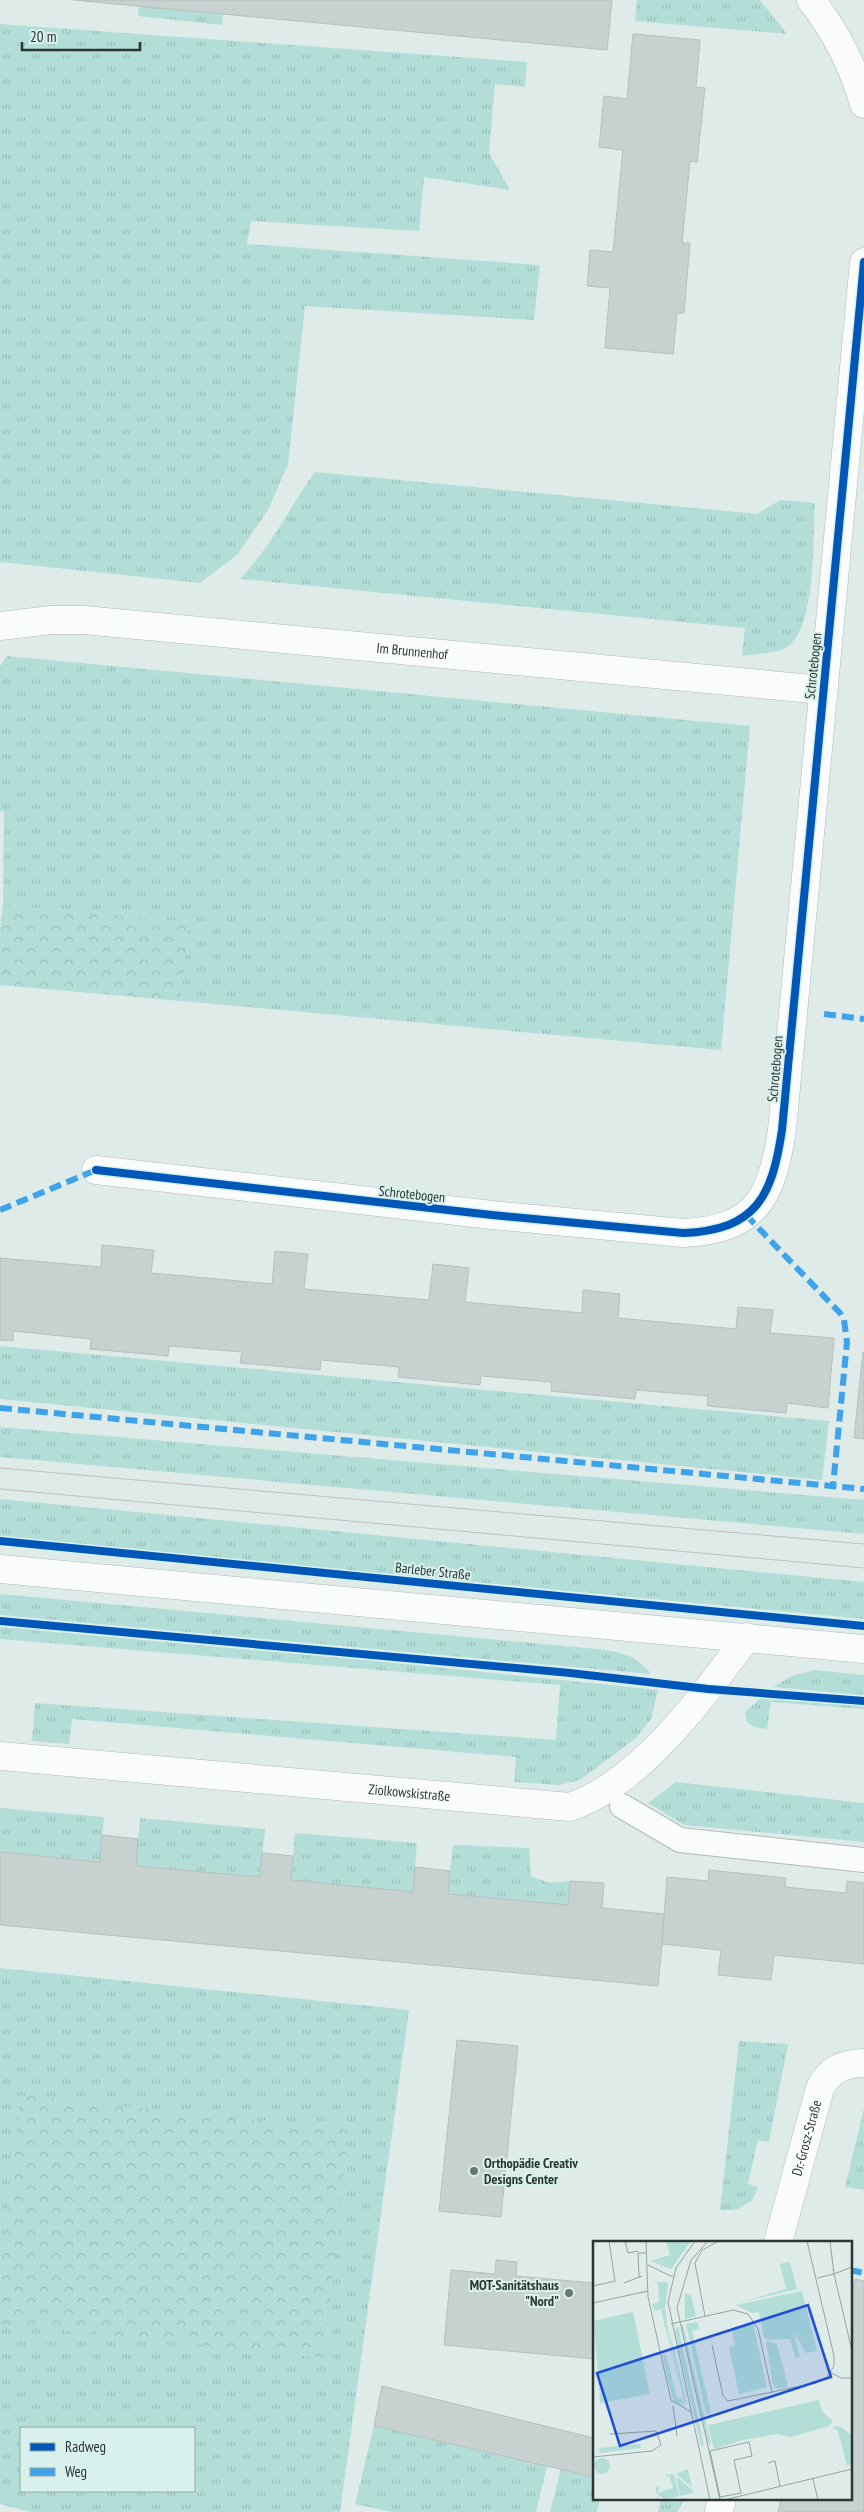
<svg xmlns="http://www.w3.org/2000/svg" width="864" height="2512" viewBox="0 0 864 2512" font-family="'PT Sans Narrow',sans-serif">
<defs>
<pattern id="grass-tufts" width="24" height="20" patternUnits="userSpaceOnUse" patternTransform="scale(1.25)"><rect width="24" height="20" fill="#b2ded7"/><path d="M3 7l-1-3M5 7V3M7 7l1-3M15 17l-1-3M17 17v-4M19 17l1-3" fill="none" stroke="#99bfb9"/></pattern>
<pattern id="park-crowns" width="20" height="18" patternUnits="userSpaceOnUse" patternTransform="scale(1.25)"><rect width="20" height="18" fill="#b2ded7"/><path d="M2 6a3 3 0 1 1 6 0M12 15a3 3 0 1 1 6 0" fill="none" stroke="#99bfb9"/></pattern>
</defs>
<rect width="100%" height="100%" fill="#deebe9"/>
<g fill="url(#grass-tufts)" fill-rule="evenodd">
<path d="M637,0h123l27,34 -152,-13z"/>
<path d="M139,6l84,8 -1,11 -84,-9z"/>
<path d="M0,24l527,38 -2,25 -30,-3 -6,69 21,37 -86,-13 -5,54 -168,-10 -4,23 293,21 -6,55 -229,-14 -17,158 -20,46 -31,45 -37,28 -200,-21z"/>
<path d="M315,472l442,42 23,-14 35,3c-3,34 3,128 -31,146 -8,4 -32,5 -42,7l3,-28 -505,-49c31,-32 49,-71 75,-107z"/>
<path d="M7,656l743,70 -29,324 -540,-49 7,-79 -185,-17 1,-93 -4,-1v-145z"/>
<path d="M0,1346l829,75 -7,59 -822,-81z"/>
<path d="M0,1427l864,73v34l-864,-77z"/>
<path d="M0,1499l864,83v37l-864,-82z"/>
<path d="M0,1594l597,55c25,4 37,4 54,25l-651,-59z"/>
<path d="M0,1627l376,34 282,29 -7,29 -15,19 -56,42 -21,5 -45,-3 2,-25 -444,-38 -3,25 -37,-3 3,-38 521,37 4,-55 -560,-46z"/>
<path d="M814,1670l50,5v20l-91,-8 19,-11z"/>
<path d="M762,1697l102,8v4l-93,-7 -4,27 -13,-2 -7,-5 -2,-10z"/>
<path d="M676,1782l188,21v39l-180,-17 -36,-22z"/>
<path d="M0,1808l104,9 -4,45 -100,-10z"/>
<path d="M140,1818l125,11 -5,48 -124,-11z"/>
<path d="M295,1833l122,10 -4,49 -122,-12z"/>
<path d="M453,1845l76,3 2,28 18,7 21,-2 -2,24 -120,-11z"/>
<path d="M0,1968l409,42 -69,502h-309l-31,-8zM21,2428h173v63h-173z"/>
<path d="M739,2041l49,3 -19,98 -11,-2 -10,44 10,3 -6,14 -16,9h-16z"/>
<path d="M864,2108v82l-19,-3z"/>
<path d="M374,2426l173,40 -11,46h-144l-37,-8z"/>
<path d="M561,2469l33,8v21h6l-3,14h-47z"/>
<path d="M661,2498h25l-9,14h-19z"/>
</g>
<g fill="url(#park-crowns)">
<path d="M3,905l186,17 -8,79 -181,-16v-56z"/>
<path d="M21,2095l327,35 -24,228 -324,-34v-33z"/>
</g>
<g fill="#c7d2d0" stroke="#b5c0be">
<path d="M73,0h539l-5,50z"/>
<path d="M633,34l67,6 -4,47 9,1 -8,74 -7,-1 -8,82h8l-6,70h-7l-4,41 -68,-6 5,-60 -23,-2 3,-36 23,2 10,-102 -24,-3 5,-51 23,3z"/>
<path d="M102,1245l52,5 -3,23 121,11 3,-33 33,3 -4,35 125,11 4,-36 36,4 -4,34 117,11 1,-23 37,4 -2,24 118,11 2,-22 35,3 -3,23 64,5 -6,70 -41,-5 -1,10 -79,-7 1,-10 -72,-6 -1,9 -84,-8 1,-9 -71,-6 -1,9 -82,-8 1,-10 -78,-7 -1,10 -80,-7 2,-11 -73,-6 -1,10 -78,-7 1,-10 -78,-8v10l-13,-1v-82l101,9z"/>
<path d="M863,1352h1v87l-10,-1z"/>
<path d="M102,1835l36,4 -2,27 124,11 2,-24 31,3 -2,24 122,12 2,-25 35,4 -2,23 120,11 2,-24 34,2 -2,25 63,6 -7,72 -658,-61v-73l100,10z"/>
<path d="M709,1870l77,8 -1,9 61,6 1,-12 17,2v81l-90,-9 -3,25 -53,-5 3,-25 -59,-6 5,-67 41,4z"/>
<path d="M457,2040l61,6 -17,171 -62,-6z"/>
<path d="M496,2260l21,2 -1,14 78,7v76l-150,-14 7,-75 44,4z"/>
<path d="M855,2279l9,2v231h-86l3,-14h69v-199z"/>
<path d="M382,2386l212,52v39l-220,-51z"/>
</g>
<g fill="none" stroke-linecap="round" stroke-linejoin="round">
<g stroke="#b0bbb9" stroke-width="26">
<path id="service" d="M622,1806l58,34 184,20"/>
</g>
<g stroke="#b0bbb9" stroke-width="29">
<g id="minor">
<path d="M811,0c25,32 42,65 53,104"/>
<path id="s1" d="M0,626l51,-6h33l739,70"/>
<path d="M96,1170l396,45 191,18c74,-3 89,-37 99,-103l82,-868"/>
<path id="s2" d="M0,1756l570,51c72,-25 133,-111 177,-170"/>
<path id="s3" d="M778,2242l42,-154c10,-20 24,-24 44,-25"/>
<path d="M719,2512l3,-14"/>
</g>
</g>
<g stroke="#b0bbb9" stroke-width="29">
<path id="tertiary" d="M0,1569l864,80"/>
</g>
<use href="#service" stroke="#fafcfc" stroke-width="24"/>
<use href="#minor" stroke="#fafcfc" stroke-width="28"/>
<use href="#tertiary" stroke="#fafcfc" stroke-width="28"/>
<g stroke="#bec0c0" stroke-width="1">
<path d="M0,1468l864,76"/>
<path d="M0,1489l864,79"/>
</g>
<g stroke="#3ea3eb" stroke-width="6" stroke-dasharray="12 6" stroke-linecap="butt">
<path d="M824,1014l40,5"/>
<path d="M0,1210l96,-40"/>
<path d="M746,1215l94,98 4,7 3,22 -14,144"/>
<path d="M0,1408l864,81"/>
<path d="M850,2270l14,3"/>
</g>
<g stroke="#d8f1ed" stroke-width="11">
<g id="cycleway">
<path d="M96,1170l396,45 191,18c74,-3 89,-37 99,-103l82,-868"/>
<path d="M0,1541l864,85"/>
<path d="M0,1621l570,52 138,16 156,12"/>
</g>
</g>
<use href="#cycleway" stroke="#0057b8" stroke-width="8"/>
</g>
<g fill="#6a7573" stroke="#d8f1ed" stroke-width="2">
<circle cx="474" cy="2171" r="5"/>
<circle cx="569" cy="2293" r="5"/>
</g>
<g text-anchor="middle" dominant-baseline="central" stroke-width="4" stroke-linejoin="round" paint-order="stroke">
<g font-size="14" fill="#2b3533" stroke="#d8f1ed">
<text stroke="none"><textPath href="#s1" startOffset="414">Im Brunnenhof</textPath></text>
<text transform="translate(813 666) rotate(-84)">Schrotebogen</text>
<text transform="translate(775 1069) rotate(-85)">Schrotebogen</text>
<text transform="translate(412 1194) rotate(6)">Schrotebogen</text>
<text transform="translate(433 1571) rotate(6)">Barleber Straße</text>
<text stroke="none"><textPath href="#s2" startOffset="411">Ziolkowskistraße</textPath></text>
<text stroke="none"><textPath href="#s3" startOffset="108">Dr.-Grosz-Straße</textPath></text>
</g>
<g font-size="14" font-weight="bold" fill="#2b3533" stroke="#d8f1ed" text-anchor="start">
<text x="484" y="2163">Orthopädie Creativ<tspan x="484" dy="16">Designs Center</tspan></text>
<text x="559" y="2285" text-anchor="end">MOT-Sanitätshaus<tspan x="559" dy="16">"Nord"</tspan></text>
</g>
</g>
<g transform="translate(593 2241)">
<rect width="259" height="259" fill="#deebe9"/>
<path d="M73,0h25l-20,28 -21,-8 20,-6zM197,21l7,27 -59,14 48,-14 -6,-25zM58,41h17l-3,27 -11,2 -2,-7 7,-2 -1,-19zM209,50l15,60 -11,2 -12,-21 6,25 -5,1 -5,-19 -22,1 -4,-3 -5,-25 -7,1 -16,-8zM92,52l6,2 5,21 -11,3zM68,69h5l2,25 16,71 -10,-4 -2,-6 -10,-41 4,-1 11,45 5,-2zM40,71l17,82 -50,9 -6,-82zM105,81l1,7 -7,2 19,82 -5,1 -20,-90zM160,82l14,64 -28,7 -10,-47 6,-1 -3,-16zM88,84h2l28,118 -3,1zM85,85l26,119 -3,1 -26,-115zM76,88l17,71 -1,5 -16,-70zM173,100l11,3 11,43 -11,2 -4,-4zM226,159l3,11 11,10 -4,5 -39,11 -12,-3 -35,6 -29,9 -6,-24zM246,185l13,9v29l-5,2 -9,-35 -6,-4zM47,203l1,4 -41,5 -1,-5zM1 225a8 8 0 1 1 16 0a8 8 0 1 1-16 0ZM95,228l4,18 -16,-13zM81,233l5,22 -14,3 -8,-5 -2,-7 4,-1 -1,7 15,-5 -3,-11 -5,-2zM83,235l16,14 1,3 -13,3z" fill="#b2ded7"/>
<path d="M39,123l6,28 -19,4 -6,-28z" fill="#b2ded7"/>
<path d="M31,98l4,21 -12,3 -4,-21z" fill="#b2ded7"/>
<path fill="none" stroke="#96a2a0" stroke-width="1" d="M32,0l3,12 10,-2M53,0l2,56 23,103 20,12M102,0l-19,27 -8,34 42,198M115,0l-17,19 -14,48 43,192M55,24l25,12M259,26l-18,7 18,77M46,36l-1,-24h9M224,37l17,-4 -4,-33M31,42l18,-7M0,45l22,-5 -6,-40M0,62l55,-12M112,75l-10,-53 7,-13 17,-9M78,83l62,-14 15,4 10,15 14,64M119,104l11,51 5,5 88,-18 11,-6 7,-11v-10l-27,-115M237,131l11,6h11M80,165l4,30M156,201l3,14 -18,4 7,33 -21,4 -10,-46zM0,216l59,-6 9,-6 -5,-14 -46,3M175,222l7,-2 5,26M220,238l5,21M131,259l128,-31"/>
<path fill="#1d4ed8" fill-opacity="0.15" stroke="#1d4ed8" stroke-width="2.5" d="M215,64l23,72 -211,69 -23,-73z"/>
<rect width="259" height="259" fill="none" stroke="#2b3533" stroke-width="2.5"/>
</g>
<rect x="20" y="2427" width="175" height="65" fill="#d8f1ed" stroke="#93a6a3"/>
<rect x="30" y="2443" width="25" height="8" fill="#0057b8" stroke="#93a6a3"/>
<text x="65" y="2452" font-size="15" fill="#2b3533">Radweg</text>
<rect x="30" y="2468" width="25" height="8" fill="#3ea3eb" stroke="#93a6a3"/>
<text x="65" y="2477" font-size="15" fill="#2b3533">Weg</text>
<path d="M22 42v8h118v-8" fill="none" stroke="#2b3533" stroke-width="2.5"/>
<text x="30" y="42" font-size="15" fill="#2b3533" stroke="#d8f1ed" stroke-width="4" paint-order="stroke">20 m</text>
</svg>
